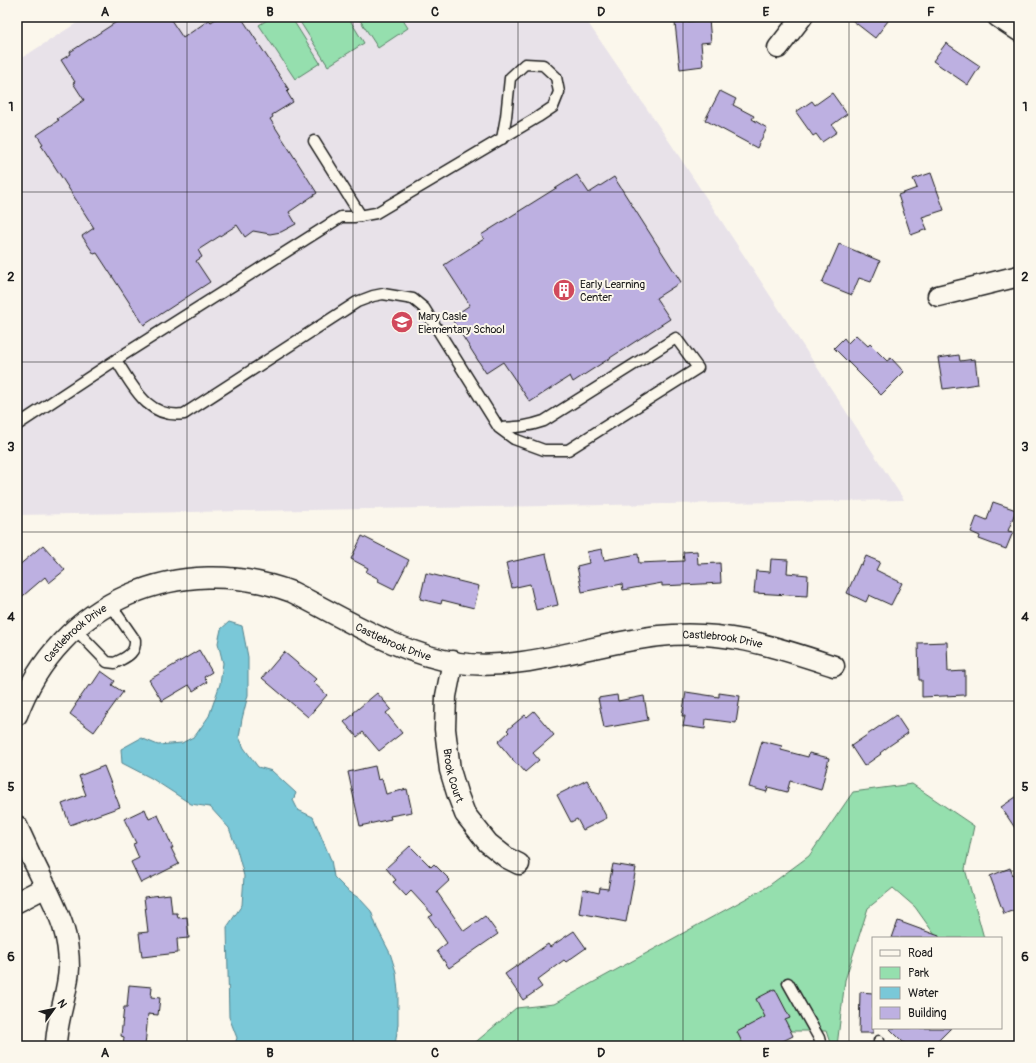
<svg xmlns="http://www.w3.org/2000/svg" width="1036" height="1063" viewBox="0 0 1036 1063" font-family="Pangolin,sans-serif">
<rect width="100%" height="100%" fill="#fbf7ec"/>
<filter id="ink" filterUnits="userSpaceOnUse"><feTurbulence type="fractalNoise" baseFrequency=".025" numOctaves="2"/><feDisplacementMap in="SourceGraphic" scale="8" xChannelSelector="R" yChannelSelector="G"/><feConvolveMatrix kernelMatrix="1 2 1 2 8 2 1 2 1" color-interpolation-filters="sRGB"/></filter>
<g filter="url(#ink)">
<path fill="#e8e2e9" d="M86,17h498l87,127 233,356 -887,15v-454z"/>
<g fill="#95dfae" stroke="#587e65">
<path d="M272,17h19l29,46 -25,16 -36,-54z"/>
<path d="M297,17h51l16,26 -36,23z"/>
<path d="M358,17h43l7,11 -30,20z"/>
<path d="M912,784l62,42 -9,43 19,69h-47l-22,-31 -22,-19 -25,20 -23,72 -8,66h-6l-5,-15h-56l-36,14v1h-263l45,-38 38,-4 213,-117 42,-31 44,-64z"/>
</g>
<path fill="#7ac8d8" stroke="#54838d" d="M229,622l13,4 6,31v38l-6,24 -3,18 5,11 14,19 14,4 24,22 -3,7 5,10 15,7 18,43 3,17 13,13 13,9 11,12 6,17 13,25 6,19 2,20v32l-3,22h-161l3,-8 -8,-21 -2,-90 15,-22 2,-29 -7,-26 -8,-22 -19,-21 -19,-3 -40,-26 -29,-15 -1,-14 20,-11 17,7 24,-2 13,-7 14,-20 11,-32 3,-21 -5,-20 3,-14z"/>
<g fill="#bdb0e1" stroke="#1c1c1c">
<path d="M124,17h45l14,21 26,-18 2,2 8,-5h22l48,73 -2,2 6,10 -21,13 1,2 -3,2 47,74 -28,19 7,12 -15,8 -11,2 -17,-3 -8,6 -8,-12 -39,25 4,7 -6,4 14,21 -66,43 -47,-72 -3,1 -12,-18 12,-8 -53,-83 2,-1 -6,-9 22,-15 -2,-1 27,-19 -11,-17 2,-1 -14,-22 10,-6 -1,-2z"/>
<path d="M848,17h43l-16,21z"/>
<path d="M709,19l2,23 -10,1 2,23 -23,3 -5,-46z"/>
<path d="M946,43l34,23 -12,19 -35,-24z"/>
<path d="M720,91l16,8 -3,6 21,11 -2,3 15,9 -10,20 -52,-28z"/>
<path d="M832,93l15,21 -15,11 5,7 -15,10 -6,-8 -3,2 -17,-24 16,-11 3,4z"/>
<path d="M931,173l13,37 -22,7 5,12 -16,6 -13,-40 19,-7 -4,-9z"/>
<path d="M577,175l12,18 25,-16 67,105 -25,16 14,21 -97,63 -3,-6 -40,26 -27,-40 -17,11 -35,-55 19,-13 -26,-40 40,-26 -3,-4z"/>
<path d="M839,244l41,17 -9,21 -12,-4 -7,17 -30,-12z"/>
<path d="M856,335l12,11 2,-2 17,17 4,-3 13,14 -23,23 -47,-47 10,-10 4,5z"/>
<path d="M959,355l1,6 15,-2 3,25 -35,5 -5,-31z"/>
<path d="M993,502l23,8 -8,21 5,1 -7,17 -27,-10 1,-3 -9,-4 6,-16 10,4z"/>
<path d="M362,536l47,24 -15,29 -16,-8 1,-2 -13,-7 2,-4 -17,-9z"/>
<path d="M43,545l22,25 -16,13 -4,-6 -28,24v-34z"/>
<path d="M602,549l2,11 34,-6 1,9 45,-2 -1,-9 14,-1 1,13 22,-1 1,20 -59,3v-3l-39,7 -1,-6 -40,8 -5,-26 12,-3 -2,-11z"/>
<path d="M546,554l12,51 -22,5 -6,-26 -18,4 -6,-25z"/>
<path d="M866,556l14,6 -4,8 26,13 -11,22 -22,-10 -3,7 -19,-9 13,-29 2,1z"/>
<path d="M771,559l17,1 -1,13 21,2 -1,21 -53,-3 2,-22 14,1z"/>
<path d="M426,573l53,13 -5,22 -32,-8 -1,4 -21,-5z"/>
<path d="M947,642l1,30 17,-1v24l-43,2v-17h-3l-1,-37z"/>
<path d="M199,650l13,22 -8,5 3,5 -14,9 -4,-6 -27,16 -13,-21z"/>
<path d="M284,652l32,27 -3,3 14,13 -19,22 -46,-39z"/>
<path d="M101,671l14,10 -3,4 11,7 -29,40 -24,-18 6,-9h-1l14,-20 2,1z"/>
<path d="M686,692l33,5v-4l21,3 -4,27 -30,-4 -1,10 -22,-3 2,-10h-3z"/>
<path d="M377,693l14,16 -5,4 16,20 -23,18 -16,-19 -6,5 -13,-15 10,-8 -1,-1z"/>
<path d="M617,695l1,6 26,-5 4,24 -44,8 -6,-30z"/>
<path d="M534,711l20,24 -21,18 6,7 -14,12 -7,-8 -1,1 -19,-23 11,-10 -2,-2 18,-15 2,2z"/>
<path d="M896,715l12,18 -19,13 -9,7 1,1 -17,12 -13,-20z"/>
<path d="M762,741l20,5 -1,4 27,7 1,-4 20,5 -8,32 -31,-9 -3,11 -19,-5 -1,5 -18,-5z"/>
<path d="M104,766l16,41 -50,18 -8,-21 24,-9 -7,-19z"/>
<path d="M375,766l3,14 4,-1 4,15 21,-5 5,23 -22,4 1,3 -31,7 -12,-54z"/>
<path d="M587,780l20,38 -24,12 -6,-11 -6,3 -14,-27z"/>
<path d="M1019,795v39l-18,-27z"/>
<path d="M145,809l4,10 9,-4 15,33h-2l8,16 -38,19 -10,-21 8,-4 -6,-14 3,-1 -12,-24z"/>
<path d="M410,846l21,21 3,-3 16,16 -13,12 27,39 21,-15 13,18 -49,34 -12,-17 10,-8 -18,-26 4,-2 -22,-24 -5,5 -13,-14 3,-2 -10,-12z"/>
<path d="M613,864l23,4 -10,54 -47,-9 4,-24 16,4 1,-5 8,1z"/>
<path d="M1010,868l9,22v18l-15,6 -14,-38z"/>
<path d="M170,894l2,19h5l1,5 9,-1 2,21 -12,1 1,14 -36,4 -3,-24 9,-1 -4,-35z"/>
<path d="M898,921l41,15v2h-47z"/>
<path d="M574,931l12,17 -20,14 -2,-2 -27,20 5,7 -19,13 -18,-26 43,-30 2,3z"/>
<path d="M129,985l23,2 -1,10 9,1 -2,17 -10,-1 -3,32h-22l1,-9 -3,-1 3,-29h3z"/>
<path d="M775,989l15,29 -5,2 8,16 -12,6 2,4h-39l-7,-14 28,-15 -9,-18z"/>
<path d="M860,992l13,1v40h-14z"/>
<path d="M889,1028h62l-18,18h-26z"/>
</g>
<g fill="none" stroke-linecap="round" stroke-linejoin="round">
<g stroke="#1c1c1c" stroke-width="13">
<g id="service">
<path d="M314,141l47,75"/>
<path d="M116,360c17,26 31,59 68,54l173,-112 16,-6 10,-2 30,5 11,9 75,120 15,11 30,11h24l130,-82 -22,-30 -132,83c-17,6 -28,6 -45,7"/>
<path d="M17,425l103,-68 221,-140h13l22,-4 162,-96 15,-10 6,-15 -3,-15 -13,-12 -18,-1 -15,14 -4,39 -4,22"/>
<path d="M75,629l32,33 8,1c11,-6 21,-9 20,-23l-25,-36"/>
<path d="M788,983l31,55 2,8"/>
<path d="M879,1041v5"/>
</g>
</g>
<g stroke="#1c1c1c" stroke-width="23">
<g id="minor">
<path d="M998,17l21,14"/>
<path d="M778,48l24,-31"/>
<path d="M938,296l81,-20"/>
<path id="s1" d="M453,661l-7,35 -1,33 5,41 7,23 8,21 23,29 19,15 12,6"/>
<path id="s2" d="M17,715c42,-114 163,-165 275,-123 54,27 107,62 167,71 66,9 135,-20 200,-27 65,-7 114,10 175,30"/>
<path d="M17,826c9,20 19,41 29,61 14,29 23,47 23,81 -1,26 -13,52 -13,78"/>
<path d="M17,902l29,-15"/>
</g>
</g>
<use href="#service" stroke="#fbf7ec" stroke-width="10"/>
<use href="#minor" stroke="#fbf7ec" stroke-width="20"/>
</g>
</g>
<path fill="none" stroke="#1c1c1c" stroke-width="1" stroke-opacity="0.55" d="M187,17v1029M353,17v1029M518,17v1029M683,17v1029M849,17v1029M17,192h1002M17,362h1002M17,532h1002M17,701h1002M17,871h1002"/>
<defs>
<g id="building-disc" transform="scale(1.15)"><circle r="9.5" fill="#d1495b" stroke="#fbf7ec"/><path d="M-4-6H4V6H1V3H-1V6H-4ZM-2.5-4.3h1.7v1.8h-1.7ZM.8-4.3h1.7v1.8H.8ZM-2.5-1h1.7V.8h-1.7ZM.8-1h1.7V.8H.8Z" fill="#fff"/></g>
<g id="school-disc" transform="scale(1.15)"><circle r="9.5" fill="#d1495b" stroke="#fbf7ec"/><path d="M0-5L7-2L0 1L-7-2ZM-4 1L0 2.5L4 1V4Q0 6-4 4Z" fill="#fff"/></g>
</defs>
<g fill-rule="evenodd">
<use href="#building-disc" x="564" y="290"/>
<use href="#school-disc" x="402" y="322"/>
</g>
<g text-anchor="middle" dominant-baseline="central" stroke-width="4" stroke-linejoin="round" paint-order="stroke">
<g font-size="11" fill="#1c1c1c" stroke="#fbf7ec" text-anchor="start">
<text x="580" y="284">Early Learning<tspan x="580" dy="13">Center</tspan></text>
<text x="418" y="316">Mary Casle<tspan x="418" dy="13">Elementary School</tspan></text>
</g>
<g font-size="11" fill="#1c1c1c" stroke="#fbf7ec">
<text stroke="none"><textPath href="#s2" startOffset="102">Castlebrook Drive</textPath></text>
<text stroke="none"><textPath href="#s2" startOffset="785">Castlebrook Drive</textPath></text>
<text stroke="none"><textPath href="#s2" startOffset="449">Castlebrook Drive</textPath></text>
<text stroke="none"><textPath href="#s1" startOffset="116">Brook Court</textPath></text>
</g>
</g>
<rect width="1036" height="1063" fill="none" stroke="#fbf7ec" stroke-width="44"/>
<rect x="872" y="937" width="130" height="92" fill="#fbf7ec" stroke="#a29f99"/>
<rect x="880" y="950" width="20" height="6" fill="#fbf7ec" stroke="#a29f99"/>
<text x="908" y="957" font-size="12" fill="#1c1c1c">Road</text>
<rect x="880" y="967" width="20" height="12" fill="#95dfae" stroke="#a29f99"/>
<text x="908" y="977" font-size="12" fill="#1c1c1c">Park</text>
<rect x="880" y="987" width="20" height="12" fill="#7ac8d8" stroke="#a29f99"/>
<text x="908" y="997" font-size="12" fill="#1c1c1c">Water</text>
<rect x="880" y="1007" width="20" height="12" fill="#bdb0e1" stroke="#a29f99"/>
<text x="908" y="1017" font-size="12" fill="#1c1c1c">Building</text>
<g transform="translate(54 1009) rotate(57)" stroke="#fbf7ec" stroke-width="3" paint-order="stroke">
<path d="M0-3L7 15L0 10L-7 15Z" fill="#1c1c1c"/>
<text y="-6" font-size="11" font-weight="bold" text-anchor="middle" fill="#1c1c1c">N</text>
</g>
<rect x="22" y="22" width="992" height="1019" fill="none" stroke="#1c1c1c" stroke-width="1.5"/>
<g font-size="13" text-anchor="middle" font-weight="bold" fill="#1c1c1c">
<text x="105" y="16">A</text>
<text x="270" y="16">B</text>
<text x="435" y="16">C</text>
<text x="601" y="16">D</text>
<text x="766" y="16">E</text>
<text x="931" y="16">F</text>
<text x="11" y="111">1</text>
<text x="1025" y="111">1</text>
<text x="11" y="281">2</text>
<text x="1025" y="281">2</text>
<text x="11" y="451">3</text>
<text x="1025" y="451">3</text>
<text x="11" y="621">4</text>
<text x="1025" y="621">4</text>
<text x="11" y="791">5</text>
<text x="1025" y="791">5</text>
<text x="11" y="961">6</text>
<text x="1025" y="961">6</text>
<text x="105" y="1057">A</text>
<text x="270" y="1057">B</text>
<text x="435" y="1057">C</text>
<text x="601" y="1057">D</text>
<text x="766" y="1057">E</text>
<text x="931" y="1057">F</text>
</g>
</svg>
